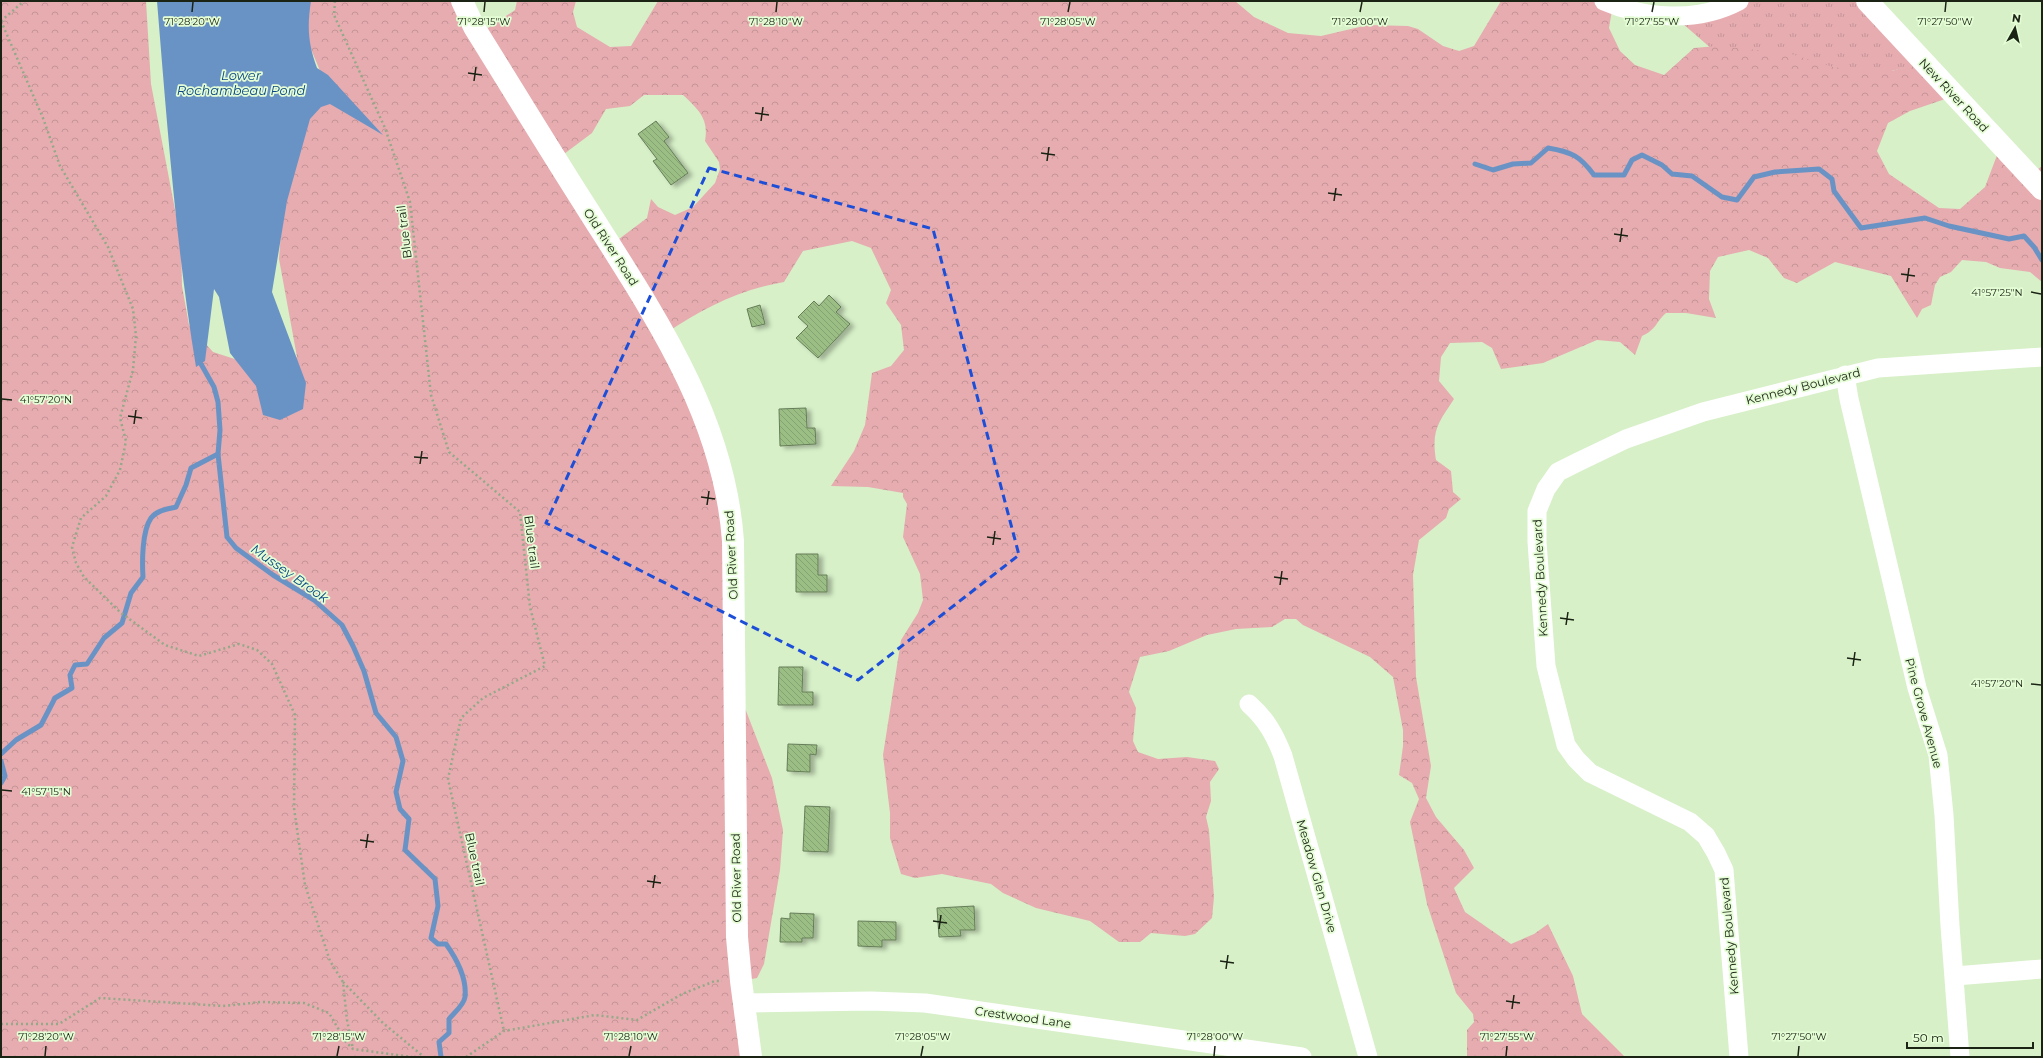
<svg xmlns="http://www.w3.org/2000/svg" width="2043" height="1058" viewBox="0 0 2043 1058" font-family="Montserrat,sans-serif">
<defs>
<pattern id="grass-tufts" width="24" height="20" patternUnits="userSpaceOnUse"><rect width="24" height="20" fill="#e6acb0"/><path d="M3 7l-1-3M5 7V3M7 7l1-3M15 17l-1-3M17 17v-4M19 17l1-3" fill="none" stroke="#c59496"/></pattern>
<pattern id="forest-crowns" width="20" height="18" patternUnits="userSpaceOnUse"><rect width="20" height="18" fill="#e6acb0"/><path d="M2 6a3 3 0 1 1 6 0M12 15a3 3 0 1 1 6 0" fill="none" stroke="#c59496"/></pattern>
<pattern id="building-back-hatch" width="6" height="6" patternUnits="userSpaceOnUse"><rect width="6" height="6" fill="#9bbe85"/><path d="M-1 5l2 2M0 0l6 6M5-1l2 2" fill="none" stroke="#85a372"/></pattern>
<filter id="shadow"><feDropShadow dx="4.5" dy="2.5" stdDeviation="2" flood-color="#0004"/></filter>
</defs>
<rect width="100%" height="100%" fill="#d7f0c8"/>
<path fill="url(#grass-tufts)" d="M1739,1h128l56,62 -55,14 -148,-21 -45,-39z"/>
<path fill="url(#forest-crowns)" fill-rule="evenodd" d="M1,1h145l5,83 30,157 1,45 7,39 24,27 34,11 50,-6 -18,-98 7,-96 5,-34 37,-39 -27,-65 3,-24h159l19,31 33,-22 2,-9h59l-3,11 4,15 33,20 21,-1 27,-45h577l19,16 34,16 33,3 47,-11 40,1 10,3 25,17 16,5 15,-5 27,-45h95l16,9 -3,18 11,23 15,14 29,10 30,-27 23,-2 71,7 45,14 31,4h28l23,-7 36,33 -41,14 -22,12 -11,28 12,23 50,34 21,1 25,-22 14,-37 28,28 15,-12v116l-12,-10 -30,-4 -14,-6 -24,-2 -11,12 -11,5 -5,8 -4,20 -9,4 -5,9 -26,-42 -56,-14 -38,21 -13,-5 -16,-20 -19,-8 -31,7 -8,14 -1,28 7,19 -30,-5h-20c-11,10 -9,16 -24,23l-7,19 -15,-13 -23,-2 -54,23 -42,6 -9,-21 -10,-6 -32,1 -9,14 -2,24 15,18c-15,23 -23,31 -18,61l15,11 2,21 8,7 -12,10 -3,9 -27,22 -6,35 3,102 15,89 -5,32 10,19 28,33 10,18 -20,20 11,24 46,32 23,-10 14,-10 25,52 9,38 43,43h-158v-27l7,-8 -1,-8 -17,-21 -29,-89 -17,-82 9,-23 -7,-16 -13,-8 4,-29v-16l-10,-53 -23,-20 -67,-32 -7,-6h-11l-13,8 -36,2 -29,6 -38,16 -29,6 -11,35 7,16 -3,33 5,11 20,7 29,-2 28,4 4,8 -9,13 1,19 -5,16 3,13 5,67 -2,21 -17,16 -10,2 -34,-3 -11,9h-21l-29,-21 -54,-13 -33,-15 -12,-9 -49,-10 -27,4 -14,-4 -11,-36v-25l-7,-58 18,-115 17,-27 5,-13 -3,-26 -17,-37 4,-33 -4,-7v-4l-35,-6 -37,-1 23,-35 11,-26 7,-52 19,-7 13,-16 -3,-25 -15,-22 5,-13 -20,-42 -19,-7 -49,10 -19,31c-46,8 -80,26 -118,51l51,127 26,243 29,75 11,52 -3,40 -16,94 -7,14 -16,3 5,76h-745zM644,95h39c16,15 26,24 22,46l14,21 1,7 -5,14 -22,24 -18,8 -17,-8 -7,-8 -4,19 -32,24 -55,-85 32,-24 14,-24 24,-3z"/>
<path fill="#6a93c5" d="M157,1h154c-4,26 -3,42 6,67l11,7 55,60 -53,-31 -9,3 -11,12 -23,82 -15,91 34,91 -3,26 -23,11 -17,-5 -7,-29 -26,-33 -11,-56 -5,-8 -9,72 -9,6c-20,-121 -29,-244 -39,-366z"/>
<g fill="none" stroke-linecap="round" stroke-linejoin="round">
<g stroke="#6a93c5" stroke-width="5">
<path d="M1475,164l18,6 20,-6 18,-1 17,-15c24,4 32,8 46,27h30l8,-15 10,-5 20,10 10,9 20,2 30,21 15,3 17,-23 21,-5 44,-3 13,10 2,12 27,37 64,-10 24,8 60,13 15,-3 10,11 8,13"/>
<path d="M201,364l13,23 4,15 2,28 -2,24 9,83 9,11 37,27 41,25 28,25 11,21 11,25 12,42 20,24 7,24 -7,31 4,17 9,10 -4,31 30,29 3,27 -7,32 7,6h8c10,14 21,34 19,53 -1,8 -11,16 -16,22v14l-10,9 2,15"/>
<path d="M1,754l15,-14 25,-15 14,-27 17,-10 -2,-13 5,-10 12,-1 17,-26 18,-15 9,-30 12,-16c-1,-15 -1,-46 8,-59 6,-8 17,-9 25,-11l10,-22 5,-17 27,-14"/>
<path d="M1,761l4,15 -4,7"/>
</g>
</g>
<g fill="url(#building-back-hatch)" stroke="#667d59" filter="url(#shadow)">
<path d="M656,121l13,16 -5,4 24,32 -17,12 -18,-24 4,-2 -19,-25z"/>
<path d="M829,295l12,12 -5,5 14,12 -32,34 -22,-20 12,-12 -10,-9 16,-16 5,5z"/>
<path d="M760,305l5,19 -13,3 -5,-18z"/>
<path d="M806,408l1,20h8l1,16 -36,2 -1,-37z"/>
<path d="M796,554h22v21h9v17h-31z"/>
<path d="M779,667h24l-1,25h11v13h-35z"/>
<path d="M788,744l29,1 -1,10 -6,-1v18l-23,-1z"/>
<path d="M805,806l25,1 -2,45 -25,-1z"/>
<path d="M974,906l1,24h-15l1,6 -22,1 -2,-29z"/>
<path d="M790,913l24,1 -1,24h-11v4h-22l1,-24 9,1z"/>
<path d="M858,921l38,1v18h-14v7l-24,-1z"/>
</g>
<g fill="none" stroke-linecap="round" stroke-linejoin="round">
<g stroke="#95a989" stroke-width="2.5" stroke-dasharray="2 3" stroke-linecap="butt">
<path d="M335,1l-1,14 51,113 25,74 21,193 18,57 71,60 10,95 15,59 -62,32 -22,20 -13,61 56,252"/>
<path d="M1,21l42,97 17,48 48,81 25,62 3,27 -3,34 -13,48 6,23 -6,29 -14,26 -25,22 -9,29 4,16 8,14 37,36 44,32 34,11 40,-12 18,6 15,14 23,51 -1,93 11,77 25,76 13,21 4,38 6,29"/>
<path d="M1,21l23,-20"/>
<path d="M343,982l40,41 41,34"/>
<path d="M1,1024h58l41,-26 123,8 38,-4 43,1 25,10 17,29 7,7 59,8"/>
<path d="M466,1057l38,-26 91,-16 42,5 45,-26 33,-13h7"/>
</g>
<g stroke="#fff" stroke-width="19">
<path d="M1604,1c41,18 94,22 135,0"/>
<path d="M1845,375l4,24 68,289 21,67 6,60 6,111 10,131"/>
<path d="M1249,704c17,15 26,31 34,52l85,301"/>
<path d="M1955,976l87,-7"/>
<path d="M743,1003l128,-2 54,2 377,54"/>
<path d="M1739,1057l-15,-187 -8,-17 -10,-17 -16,-14 -100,-49 -14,-14 -10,-14 -20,-79 -9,-124v-31l9,-22 12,-17 20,-10 48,-23 77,-27 175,-44 164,-11"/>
</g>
<g stroke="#fff" stroke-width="22">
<path d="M462,1l12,26c38,61 75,122 114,183 65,103 136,205 145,331l4,396 4,44 10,76"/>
<path d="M1867,1l175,188"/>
</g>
</g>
<path fill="none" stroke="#1d4ed8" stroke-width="3" stroke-dasharray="8 5" stroke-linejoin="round" d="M709,168l224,61 86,326 -161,125 -312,-157z"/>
<path fill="none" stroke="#1a2314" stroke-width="1.5" d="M192,12l1,-10M484,12l1,-10M776,12l1,-10M1068,12l2,-10M1360,12l2,-10M1652,12l2,-10M1945,12l1,-10M468,73l14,2M474,81l2,-14M755,113l14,2M761,121l2,-14M1041,153l14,2M1047,161l2,-14M1328,193l14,2M1334,201l2,-13M1614,234l14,2M1620,242l2,-14M1901,274l14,2M1907,282l2,-14M2031,292l10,2M2,399l10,1M128,416l14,2M134,424l2,-14M414,457l14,1M420,464l2,-13M701,497l14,2M707,505l2,-14M987,537l14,2M993,545l2,-14M1274,577l14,2M1280,585l2,-14M1560,618l14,2M1566,625l2,-13M1847,658l14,2M1853,666l2,-14M2031,684l10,1M2,790l10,1M360,840l14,2M366,848l2,-14M647,881l14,2M653,888l2,-13M933,921l14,2M939,929l2,-14M1220,961l14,2M1226,969l2,-14M1506,1001l14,2M1512,1009l2,-14M45,1056l1,-10M337,1056l2,-10M629,1056l2,-10M921,1056l2,-10M1214,1056l1,-10M1506,1056l1,-10M1798,1056l1,-10"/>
<g text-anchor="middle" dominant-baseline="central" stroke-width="3.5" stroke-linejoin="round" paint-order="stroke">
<g font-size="12" fill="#1a2314" stroke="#e4fdd5">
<text transform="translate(1954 95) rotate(47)">New River Road</text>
<text transform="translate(404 232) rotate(-97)">Blue trail</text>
<text transform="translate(611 247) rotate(57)">Old River Road</text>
<text transform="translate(1803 386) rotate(-14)">Kennedy Boulevard</text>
<text transform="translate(532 542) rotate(83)">Blue trail</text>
<text transform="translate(731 555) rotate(-93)">Old River Road</text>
<text transform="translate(1540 578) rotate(-93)">Kennedy Boulevard</text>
<text transform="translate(1924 713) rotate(75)">Pine Grove Avenue</text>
<text transform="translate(475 859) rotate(78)">Blue trail</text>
<text transform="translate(1317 876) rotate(74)">Meadow Glen Drive</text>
<text transform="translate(736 878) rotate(-91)">Old River Road</text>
<text transform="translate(1729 936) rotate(-95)">Kennedy Boulevard</text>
<text transform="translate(1023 1017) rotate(8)">Crestwood Lane</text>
</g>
<g font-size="13" font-style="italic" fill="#084582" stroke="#e4fdd5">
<text x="241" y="75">Lower<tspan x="241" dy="15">Rochambeau Pond</tspan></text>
<text transform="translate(290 573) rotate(35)">Mussey Brook</text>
</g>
</g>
<g font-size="10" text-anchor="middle" fill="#1a2314" stroke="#e4fdd5" stroke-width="3.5" stroke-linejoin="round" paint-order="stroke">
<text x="192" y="25">71°28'20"W</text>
<text x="484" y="25">71°28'15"W</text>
<text x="776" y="25">71°28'10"W</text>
<text x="1068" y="25">71°28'05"W</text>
<text x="1360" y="25">71°28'00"W</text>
<text x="1652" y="25">71°27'55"W</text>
<text x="1945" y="25">71°27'50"W</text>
<text x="1997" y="296">41°57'25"N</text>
<text x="46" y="403">41°57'20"N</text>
<text x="1997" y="687">41°57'20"N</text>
<text x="46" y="795">41°57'15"N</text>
<text x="46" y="1040">71°28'20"W</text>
<text x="339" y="1040">71°28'15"W</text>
<text x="631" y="1040">71°28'10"W</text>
<text x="923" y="1040">71°28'05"W</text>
<text x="1215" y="1040">71°28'00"W</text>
<text x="1507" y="1040">71°27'55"W</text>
<text x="1799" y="1040">71°27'50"W</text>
</g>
<rect width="2043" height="1058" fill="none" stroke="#1a2314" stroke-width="4"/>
<g transform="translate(2015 28) rotate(8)" stroke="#e4fdd5" stroke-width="3" paint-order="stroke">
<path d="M0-3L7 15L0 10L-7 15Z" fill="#1a2314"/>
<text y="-6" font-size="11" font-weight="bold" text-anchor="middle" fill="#1a2314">N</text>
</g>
<path d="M1907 1042v6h126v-6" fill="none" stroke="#1a2314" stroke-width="2"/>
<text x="1913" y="1042" font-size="12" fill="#1a2314" stroke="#e4fdd5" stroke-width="3" paint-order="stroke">50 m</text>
</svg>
